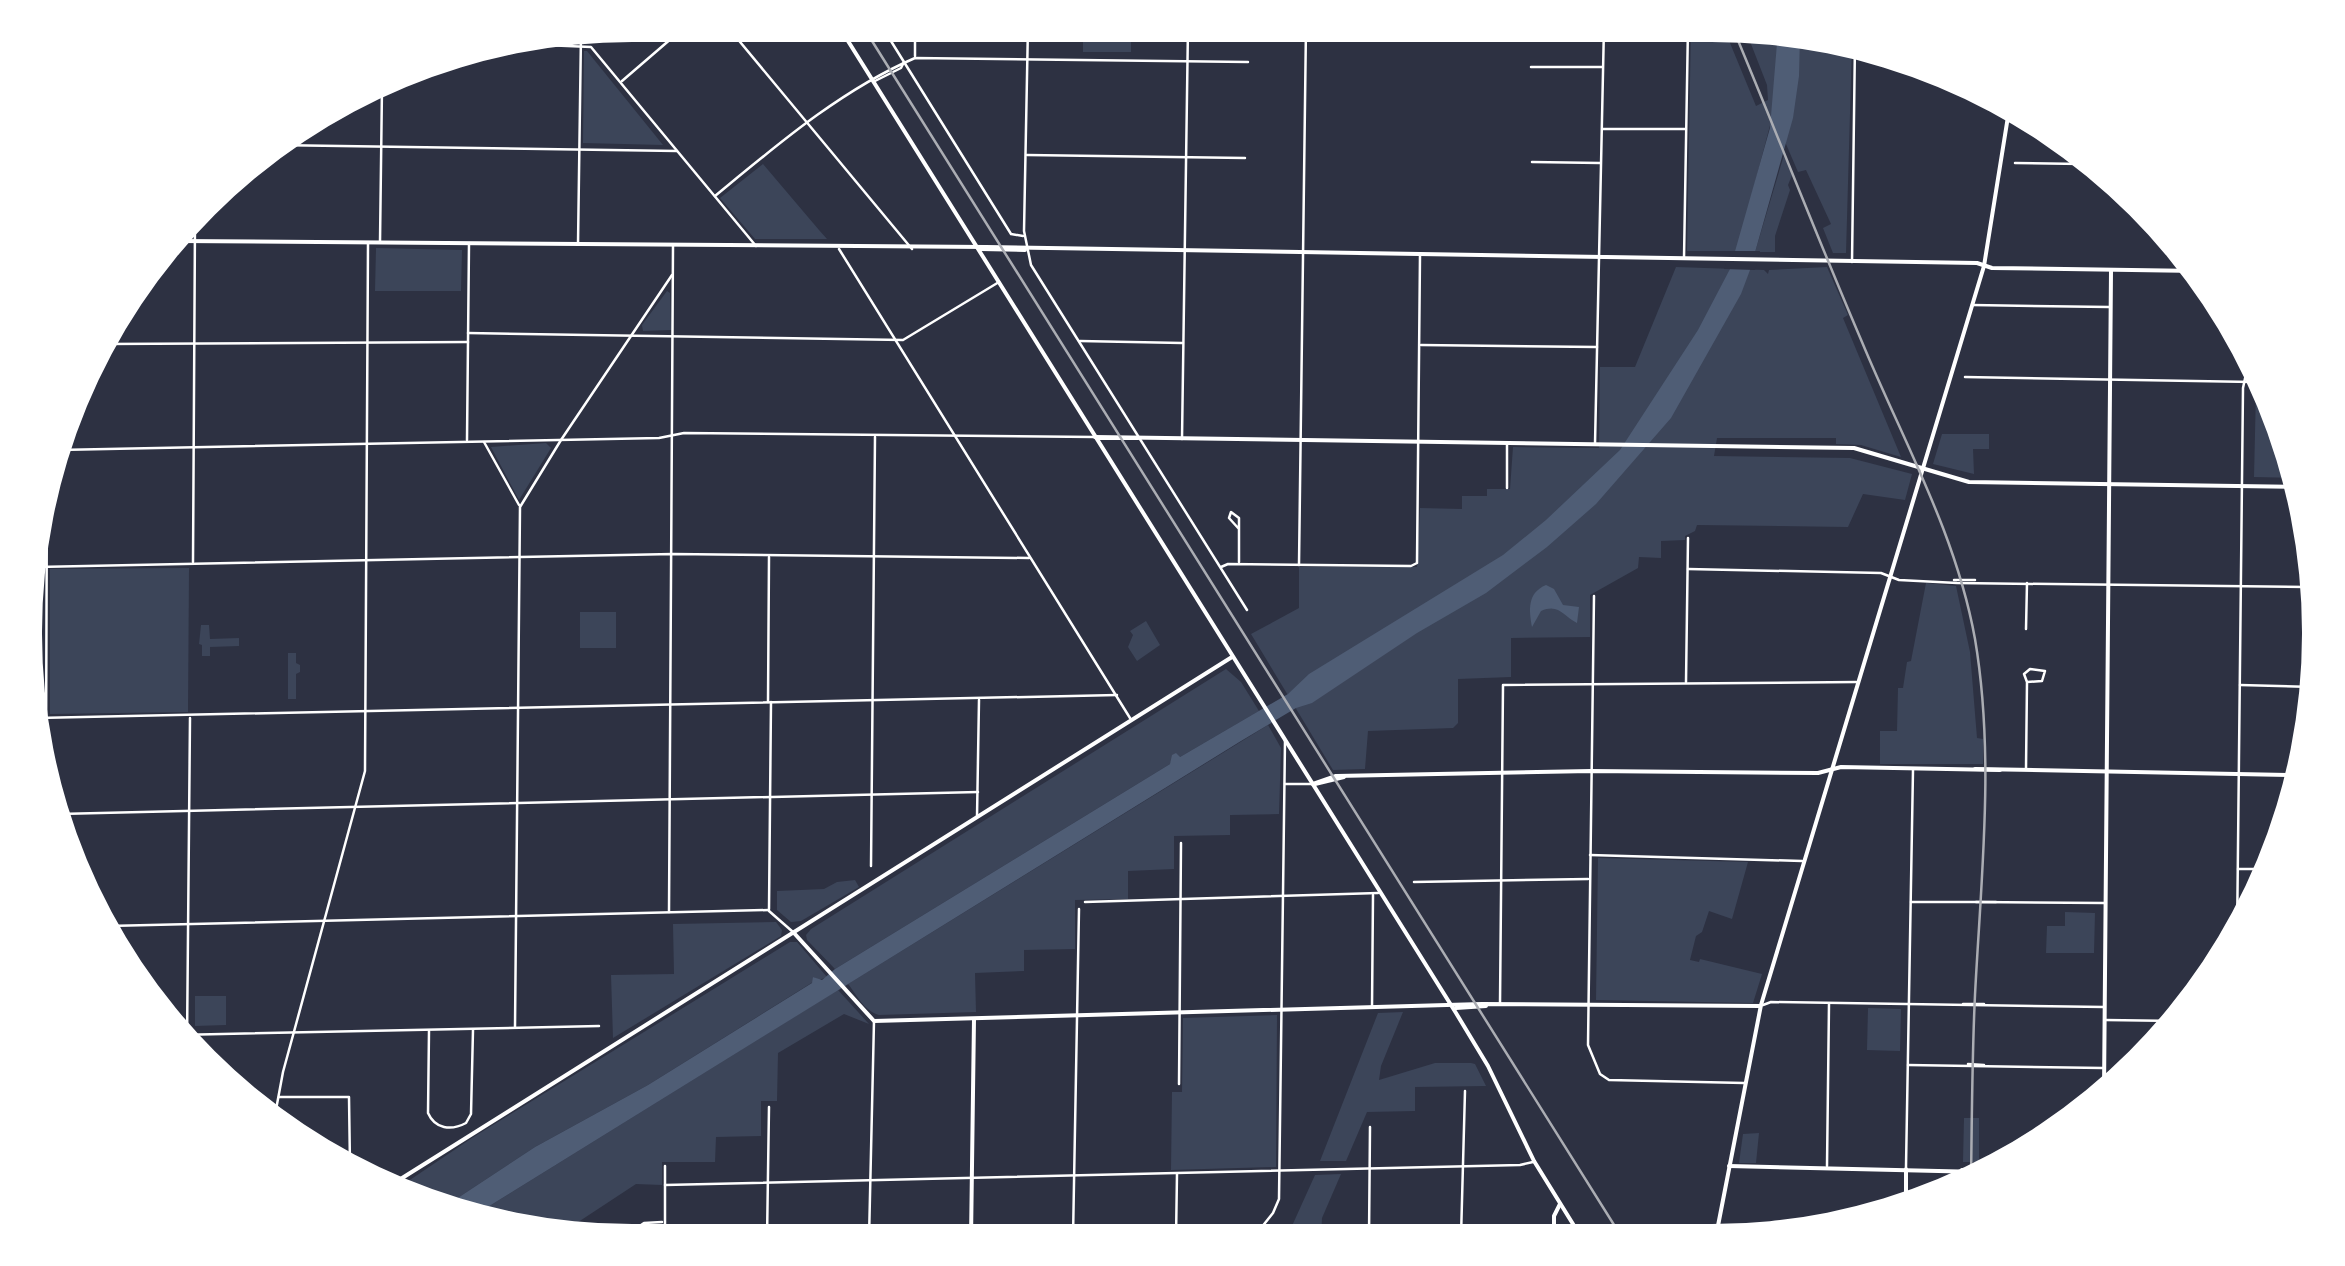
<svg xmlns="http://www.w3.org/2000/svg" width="2345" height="1266" viewBox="0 0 2345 1266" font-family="'PT Sans',sans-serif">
<rect width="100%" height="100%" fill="#2d3142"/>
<g fill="#3c4559">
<rect x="1083" y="26" width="48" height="26"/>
<path d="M1691,26h32l33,80 12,-6 -1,-15 -23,-59 108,17 -6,210h-13l-10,-25 8,-4 -25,-54 -8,2 -25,-58 -36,137h-50z"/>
<path d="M584,51h3l76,94 -80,-2z"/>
<path d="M1784,155l8,20 -4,10 2,5 -15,46v16h-20z"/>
<path d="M763,164l56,66 8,9h-72l-35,-41z"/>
<path d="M376,248l86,2 -1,41h-86z"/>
<path d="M1676,267l88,3 4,4 1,-4 58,-3 21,48 -5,3 58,139 -40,-12 -25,-1v-6h-119l-3,18 136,2 62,16 -7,26 -42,-6 -15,33 -151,-2 -2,6 -10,5v4l-24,1v17l-22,-1 -1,11 -48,27v42l-79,1v39l-53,2v44l-5,5 -85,3 -3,38 -32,1 -82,-136 48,-26v-41h118l3,-59 42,1v-13h25v-7h23l3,-42 86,1 1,-81h35z"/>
<path d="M667,291l3,2 1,37 -28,1 -1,-6z"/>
<path d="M2256,390h1l42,88 -45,-1z"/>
<path d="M1942,434h47v15h-16l1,25 -41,-10z"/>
<path d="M546,443l5,5 -32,52 -28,-53z"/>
<path d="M189,568l-1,144 -138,2v-145z"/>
<path d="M1926,583l30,3 14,66 7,86 6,1v25h-103v-33h17l1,-43h5l4,-26 4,-1z"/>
<rect x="580" y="612" width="36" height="36"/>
<path d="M1146,621l14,24 -23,16 -9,-14 5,-12 -3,-4z"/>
<path d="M201,625h8l1,14 29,-1v8l-29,1v9h-8v-11l-3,-1z"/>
<path d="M288,653h8v10l4,2v7l-4,2v25h-8z"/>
<path d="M1226,669l15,13 18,29 -79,46 -7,1 -3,6 -335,205 -28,-29 -1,-5 5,-6z"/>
<path d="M1268,725l13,23 -2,66 -49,1v20l-56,1v33l-46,2v28l-53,1v49l-51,1v21l-49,2 1,39 -97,3c-16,-5 -22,-20 -31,-31z"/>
<path d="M1598,858l150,4 -16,57 -23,-8 -7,21 -6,4 -6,24 9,2 1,-3 62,15 -9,29 -157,-3z"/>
<path d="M855,880l4,7 -58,34 -10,1 -14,-12v-19l47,-2 13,-7z"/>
<path d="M2065,912l30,1 -1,40h-48l1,-27h18z"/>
<path d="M776,922l6,8 -1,6 -168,102 -2,-63 63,-1 -1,-50z"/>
<path d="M790,942h7l30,35 -8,3 -6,-3v5l-165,103 -113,62 -91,60 -46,-19 74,-50z"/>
<path d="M838,990l31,34 -25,-10 -66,39 -1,48h-16v35l-45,1 -1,25h-53v23l-26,-1 -76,50 -90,-16z"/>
<path d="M226,996v29l-31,1v-30z"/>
<path d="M1868,1008l33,1 -1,42 -33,-1z"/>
<path d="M1403,1012l-22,54 -2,14 56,-17h36l4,1 11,22 -71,1v24l-48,1 -21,49h-26l58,-148z"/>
<path d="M1277,1015l-1,152 -105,3 1,-78h10l1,-74z"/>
<path d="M1964,1118h15v44h-16z"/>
<path d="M1759,1133l-3,30h-17l4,-29z"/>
<path d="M1341,1174l-19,44 -1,19h-34l28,-62z"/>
</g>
<g fill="#4f5d75">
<path d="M1778,31l22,3 -1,42 -6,42 -43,152 -9,24 -70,124 -75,86 -49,43 -61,46 -69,40 -105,70 -16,5 -55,33 -771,477 -26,-11 91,-60 113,-62 164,-102 1,-6 9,3 13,-11 335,-205 2,-9 4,-2 4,4 108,-63 21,-20 194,-119 43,-35 74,-70 78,-120 32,-61 40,-141z"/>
<path d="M1546,585l8,4 9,16 16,2 -2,16c-14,-7 -18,-20 -36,-12l-9,16c-3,-17 -5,-34 14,-42z"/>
</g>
<path fill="#2d3142" d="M1731,251h29l-5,19 -31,-1z"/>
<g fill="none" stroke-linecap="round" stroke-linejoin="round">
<g stroke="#fff" stroke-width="2.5">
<path d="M726,25l186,224"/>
<path d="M881,25l130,209 12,2"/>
<path d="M1028,25l-4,206 7,34 216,345"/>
<path d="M520,44l71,3 165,199"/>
<path d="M915,56v-31"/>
<path d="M1531,67h71"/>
<path d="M622,81l65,-56"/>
<path d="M875,81l26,-13 3,-6"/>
<path d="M1603,129h82"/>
<path d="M273,145l404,6"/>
<path d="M1027,155l218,3"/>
<path d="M1532,162l68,1"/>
<path d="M2015,163l67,1"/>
<path d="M715,196c62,-51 126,-106 200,-138l333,4"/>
<path d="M380,242l2,-155"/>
<path d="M578,244l3,-210"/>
<path d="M839,249l291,469"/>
<path d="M1684,258l4,-232"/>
<path d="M1852,262l3,-219"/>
<path d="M1972,305l137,2"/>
<path d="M468,333l435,7 96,-58"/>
<path d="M1080,341l102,2"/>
<path d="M105,344l363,-2"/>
<path d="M1421,345l176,2"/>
<path d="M1965,377l288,5"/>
<path d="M1182,439l6,-413"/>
<path d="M467,440l2,-196"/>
<path d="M484,442l35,63"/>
<path d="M1595,444l9,-418"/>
<path d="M58,450l601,-12 25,-5 411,4"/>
<path d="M1507,488v-43"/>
<path d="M193,562l2,-339"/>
<path d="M1239,562v-44l-8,-6 -2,6 10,11"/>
<path d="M1299,565l7,-539"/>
<path d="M37,567l636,-13 356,4"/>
<path d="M1221,567l7,-3 183,2 6,-3 3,-308"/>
<path d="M1688,569l193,4 18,7 58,3 350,4"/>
<path d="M1954,580h21"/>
<path d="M1594,596l-6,449 12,29 9,6 135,3"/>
<path d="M2026,629l1,-46"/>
<path d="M1686,682l2,-144"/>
<path d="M2240,685l73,2"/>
<path d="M768,702l1,-145"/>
<path d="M37,718l1080,-23"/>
<path d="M46,755l1,-283"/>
<path d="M2026,769l1,-87 -3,-8 6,-5 15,2 -3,10 -15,1"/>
<path d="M1285,784h27"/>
<path d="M59,814l919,-22"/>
<path d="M977,817l2,-117"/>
<path d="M1590,855l212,6"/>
<path d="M871,866l4,-429"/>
<path d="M2238,869h24"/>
<path d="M1414,882l174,-3"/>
<path d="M1085,902l293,-9"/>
<path d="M1911,902h85"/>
<path d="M1976,902l128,1"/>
<path d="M769,909l2,-207"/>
<path d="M769,911l24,21"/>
<path d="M669,912l4,-666"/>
<path d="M108,926l661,-16"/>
<path d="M2237,939l6,-551 4,-19"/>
<path d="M1500,1004l3,-319 353,-3"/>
<path d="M1963,1004h21"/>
<path d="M1763,1005l8,-3 333,5"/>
<path d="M1372,1007l1,-112"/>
<path d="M2105,1020l73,1"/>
<path d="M515,1027l5,-520 41,-67 111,-165"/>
<path d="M429,1031l-1,82c7,16 23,18 38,10l5,-9 2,-84"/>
<path d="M177,1035l422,-9"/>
<path d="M187,1043l3,-325"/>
<path d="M1968,1064l16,1"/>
<path d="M1908,1065l195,3"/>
<path d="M1179,1084l2,-241"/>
<path d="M279,1097h70l1,69"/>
<path d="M275,1115l8,-43 82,-301 3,-527"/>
<path d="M1827,1166l2,-162"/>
<path d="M1906,1167l7,-397"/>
<path d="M665,1185l855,-20 13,-3"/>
<path d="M1369,1237l1,-110"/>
<path d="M1461,1237l4,-146"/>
<path d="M1073,1238l6,-329"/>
<path d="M1176,1238l1,-64"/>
<path d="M1253,1238l20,-25 6,-14 6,-458"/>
<path d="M665,1239v-73"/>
<path d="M767,1239l2,-132"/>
<path d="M869,1239l5,-218"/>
<path d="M619,1240l25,-17 18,-1"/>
</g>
<g stroke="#fff" stroke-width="4">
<path d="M1095,437l759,11 115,34 331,5"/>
<path d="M1099,438h39"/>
<path d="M1975,769l319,6"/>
<path d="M1313,784l23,-8 255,-5 227,2 23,-6 159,3"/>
<path d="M1315,784l29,-7"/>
<path d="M794,933l80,88 608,-17 278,2"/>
<path d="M1456,1008l30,-2"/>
<path d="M2104,1091l7,-820"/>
<path d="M1729,1166l252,6"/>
<path d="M1962,1170h23"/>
<path d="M1906,1209v-40"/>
<path d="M1716,1236l45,-231 223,-739 26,-162"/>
<path d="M971,1239l3,-220"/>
</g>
<g stroke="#fff" stroke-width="4">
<path d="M838,25l618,988 32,53 46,95 47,76"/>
<path d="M178,241l808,6 991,16 15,5 206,3"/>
<path d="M981,249l44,1"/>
<path d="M391,1185l841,-528"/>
<path d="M1554,1237v-21l6,-12"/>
</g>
<g stroke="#abadb3" stroke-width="2.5">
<path d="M862,25l759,1211"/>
<path d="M1732,26c44,105 85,211 130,316 41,99 94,191 113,297 20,118 6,238 0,356 -3,61 -3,122 -4,182"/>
</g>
</g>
<path d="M0 0H2345V1266H0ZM632 42H1712A590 590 0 0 1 2302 632V634A590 590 0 0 1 1712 1224H632A590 590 0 0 1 42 634V632A590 590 0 0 1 632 42Z" fill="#fff" fill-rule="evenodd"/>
</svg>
